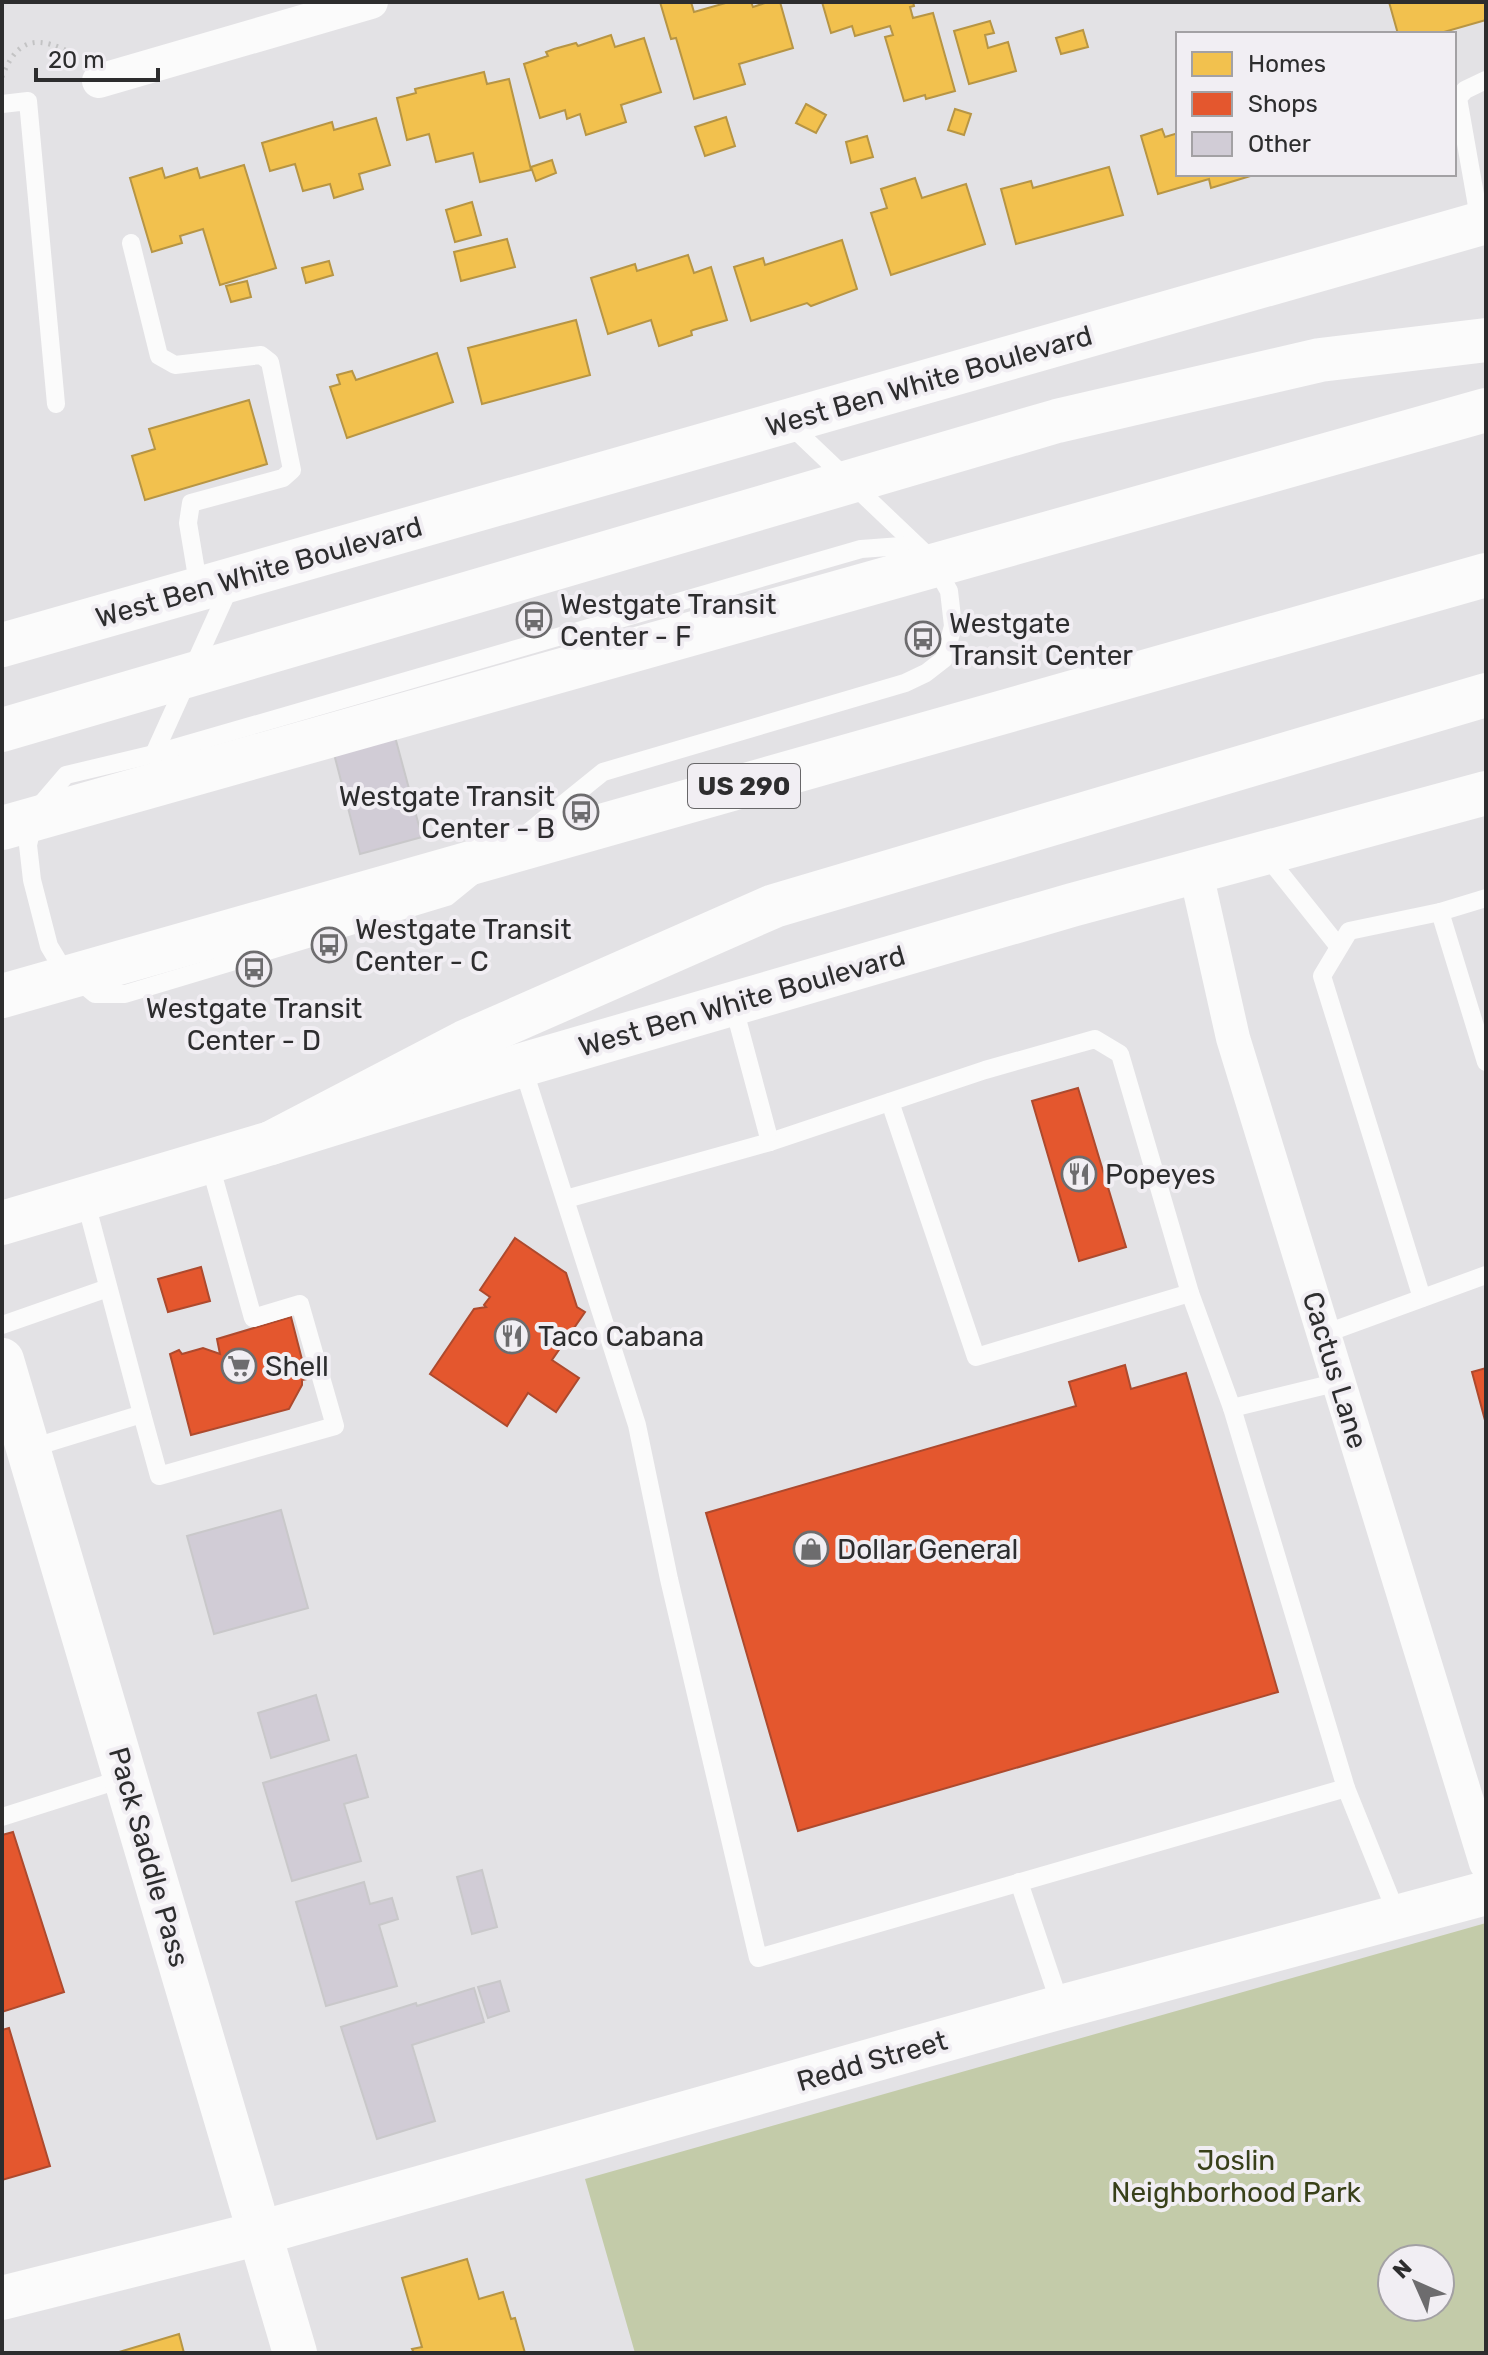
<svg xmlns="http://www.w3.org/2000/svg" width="1488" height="2355" viewBox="0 0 1488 2355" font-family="Rubik,sans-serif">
<rect width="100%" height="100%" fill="#e3e2e5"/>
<path fill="#c3cba9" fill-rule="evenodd" d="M1486,1923v430h-851l-50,-174zM1392,2259h48v48h-48z"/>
<g fill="#f2c14e" stroke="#b79544" stroke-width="2">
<path d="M660,2h31l3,10 35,-10h22l2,5 15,-5h12l13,46 -54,16 6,20 -51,15 -18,-61 -5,1z"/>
<path d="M822,2h91l1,4 -4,1 3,11 20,-5 22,78 -29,8 -1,-4 -21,6 -19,-64 8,-2 -3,-9 -35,10 -3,-10 -21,7z"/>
<path d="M1389,2h97v18l-49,14h-39z"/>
<path d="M990,21l4,12 -9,2 3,13 20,-6 8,29 -47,13 -15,-53z"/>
<path d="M1083,30l5,17 -27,7 -5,-16z"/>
<path d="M611,35l4,12 29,-9 17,54 -40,13 5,17 -40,13 -6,-21 -13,5 -2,-9 -25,8 -16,-54 24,-8 -2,-4 8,-3 22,-6 2,3z"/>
<path d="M484,72l3,12 22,-5 22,91 -51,12 -7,-29 -37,9 -7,-28 -22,6 -10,-42 19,-5 -1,-4z"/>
<path d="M806,104l20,11 -10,18 -20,-10z"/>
<path d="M955,109l16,5 -7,21 -16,-5z"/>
<path d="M726,117l9,29 -30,10 -10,-29z"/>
<path d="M376,118l14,47 -31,9 4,15 -29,9 -4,-14 -27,7 -8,-27 -25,7 -8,-28 70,-21 2,8z"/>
<path d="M1162,129l3,8 13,-4v41h79l-46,14 -2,-9 -51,15 -17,-58z"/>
<path d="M867,136l6,21 -22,6 -5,-21z"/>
<path d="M552,160l4,13 -20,8 -5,-14z"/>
<path d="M244,165l32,103 -56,17 -17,-56 -23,7 2,7 -30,9 -22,-74 32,-10 3,10 32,-10 3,10z"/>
<path d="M1109,167l14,48 -107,29 -15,-55 30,-8 2,7z"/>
<path d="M915,178l7,20 44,-14 19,60 -94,31 -20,-62 16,-5 -6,-19z"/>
<path d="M472,202l9,33 -26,7 -9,-32z"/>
<path d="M507,239l8,28 -54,14 -7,-29z"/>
<path d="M842,240l15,49 -46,17 -4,-3 -56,18 -17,-54 29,-9 2,7z"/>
<path d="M688,255l6,18 17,-6 16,53 -34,10 -2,1 1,4 -33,11 -8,-26 -43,14 -17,-56 44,-14 2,7z"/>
<path d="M329,261l4,14 -27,8 -4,-15z"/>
<path d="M247,281l4,16 -20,5 -5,-16z"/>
<path d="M576,320l14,55 -108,29 -14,-56z"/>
<path d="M437,353l16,49 -106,36 -17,-51 10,-3 -3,-9 15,-4 4,9z"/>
<path d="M249,400l18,64 -122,36 -13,-44 23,-7 -6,-20z"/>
<path d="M467,2259l12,40 24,-7 8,27 4,-1 10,35h-111l-2,-4 10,-2 -20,-69z"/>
<path d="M179,2334l5,19h-65v-1z"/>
</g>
<g fill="#e4572e" stroke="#ad4a2e" stroke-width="2">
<path d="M1078,1088l48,159 -47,14 -47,-160z"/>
<path d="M515,1238l51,35 11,34 8,5 -33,48 27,18 -23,34 -28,-19 -21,33 -77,-52 44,-65 12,-2 -2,-2 6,-8 -10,-7z"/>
<path d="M201,1267l9,34 -42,11 -10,-33z"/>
<path d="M291,1317l16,62 -5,1v5l-13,24 -98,26 -21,-81 9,-4 3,4 21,-6 17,6 -3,-15z"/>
<path d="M1125,1365l6,24 55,-16 92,319 -480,139 -92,-318 370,-107 -7,-24z"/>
<path d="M1486,1368v56l-14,-52z"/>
<path d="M13,1832l51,160 -62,20v-177z"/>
<path d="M9,2028l41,138 -48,14v-150z"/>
</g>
<g fill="#d1ccd6" stroke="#c9c8ca" stroke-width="2">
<path d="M394,733l28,104 -62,17 -27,-104z"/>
<path d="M281,1510l27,98 -94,26 -27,-98z"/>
<path d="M316,1695l13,45 -58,18 -13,-45z"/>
<path d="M356,1755l12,42 -24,7 17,57 -69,20 -29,-98z"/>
<path d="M482,1870l15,57 -25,7 -15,-57z"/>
<path d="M364,1882l6,22 22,-6 6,21 -19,6 18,61 -71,20 -30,-104z"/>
<path d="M500,1981l9,30 -21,7 -10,-31z"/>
<path d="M474,1988l10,34 -72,23 23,76 -58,18 -36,-112 75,-24 1,3z"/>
</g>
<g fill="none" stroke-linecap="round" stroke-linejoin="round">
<path stroke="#c3c3c4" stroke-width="5" stroke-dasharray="2 6" stroke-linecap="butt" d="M2,77c16,-42 38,-41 73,-22"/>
<g stroke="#fbfbfb" stroke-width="18">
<path d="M2,104l26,-3 28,303"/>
<path d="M1480,223l-22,-125 7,-8 21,-10"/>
<path d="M131,243l28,113 16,9 86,-10 9,7 22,108 -9,8 -92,25 -3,20 11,66"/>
<path d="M154,754l76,-168"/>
<path d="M525,835l78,-63 302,-89 21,-10 18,-14 9,-33 -4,-35 -19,-33 -143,-136"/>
<path d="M1265,854l74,93"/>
<path d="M474,875l-27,22 -322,97h-30l-34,-28 -12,-20 -17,-66 -4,-35 8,-35 30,-35 88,-21 707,-205 54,-4"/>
<path d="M1440,912l46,-14"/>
<path d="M522,1065l115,360 32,154 89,379 588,-170 -114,-380 -42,-115 -70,-239 -25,-15 -110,31 -215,72 -37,-138"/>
<path d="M890,1102l86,255 214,-64"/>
<path d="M566,1199l204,-57"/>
<path d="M1422,1298l-100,-322 27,-45 91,-19 46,150"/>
<path d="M2,1325l106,-37"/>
<path d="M1324,1334l162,-59"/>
<path d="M1232,1408l107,-26"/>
<path d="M142,1414l17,62 176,-50 -35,-122 -47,14 -44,-157"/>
<path d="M28,1449l114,-35 -57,-215"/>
<path d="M1346,1788l52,129"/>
<path d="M2,1817l123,-39"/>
<path d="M1019,1882l42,125"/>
</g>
<g stroke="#fbfbfb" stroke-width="34">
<path d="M99,81l272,-79"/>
<path d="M1196,873l37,165 253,825"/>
</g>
<g stroke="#fbfbfb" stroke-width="44">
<path d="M2,645l1484,-423"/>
<path d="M2,1223l269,-80 251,-78 550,-160 414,-112"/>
<path d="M2,1360l293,993"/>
<path d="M2,2298l258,-65 801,-226 425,-114"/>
</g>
<g stroke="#fbfbfb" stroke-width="44">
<path d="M2,730l1055,-309 263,-61 166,-20"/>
<path d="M2,828l1484,-418"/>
<path d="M2,996l1484,-421"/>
<path d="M271,1143l194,-101 309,-136 712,-211"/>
</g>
</g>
<defs>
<g id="bus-ring" transform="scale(1.8)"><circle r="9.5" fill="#f1eef3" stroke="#6d6c6e" stroke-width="1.5"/><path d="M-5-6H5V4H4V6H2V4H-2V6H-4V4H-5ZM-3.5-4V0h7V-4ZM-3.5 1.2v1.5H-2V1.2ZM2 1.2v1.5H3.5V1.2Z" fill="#6d6c6e"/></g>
<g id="restaurant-ring" transform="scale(1.8)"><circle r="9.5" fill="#f1eef3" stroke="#6d6c6e" stroke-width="1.5"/><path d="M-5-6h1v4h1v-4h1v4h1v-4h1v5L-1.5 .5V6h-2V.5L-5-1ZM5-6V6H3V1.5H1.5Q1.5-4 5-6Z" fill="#6d6c6e"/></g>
<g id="supermarket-ring" transform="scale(1.8)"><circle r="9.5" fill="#f1eef3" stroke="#6d6c6e" stroke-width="1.5"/><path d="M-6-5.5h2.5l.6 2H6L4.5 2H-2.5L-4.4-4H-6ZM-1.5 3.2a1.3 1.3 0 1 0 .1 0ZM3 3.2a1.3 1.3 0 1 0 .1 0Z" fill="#6d6c6e"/></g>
<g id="shop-ring" transform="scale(1.8)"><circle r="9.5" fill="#f1eef3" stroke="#6d6c6e" stroke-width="1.5"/><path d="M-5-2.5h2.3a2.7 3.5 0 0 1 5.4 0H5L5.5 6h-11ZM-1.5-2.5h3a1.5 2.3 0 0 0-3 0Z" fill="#6d6c6e"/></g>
</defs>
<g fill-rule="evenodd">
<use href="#bus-ring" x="534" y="620"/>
<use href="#bus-ring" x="923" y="639"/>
<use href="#bus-ring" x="581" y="812"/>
<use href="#bus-ring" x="329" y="945"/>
<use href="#bus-ring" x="254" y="969"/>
<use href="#restaurant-ring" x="1079" y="1174"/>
<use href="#restaurant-ring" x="512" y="1336"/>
<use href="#supermarket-ring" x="239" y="1366"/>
<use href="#shop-ring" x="811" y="1549"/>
</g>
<g text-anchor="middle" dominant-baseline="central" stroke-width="8" stroke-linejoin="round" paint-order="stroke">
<rect fill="#f1eef3" stroke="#686769" stroke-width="2" x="688" y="764" width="112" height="44" rx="6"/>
<g font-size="26" font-weight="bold" fill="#2d2d2e">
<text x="744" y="786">US 290</text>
</g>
<g font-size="28" fill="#2d2d2e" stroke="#f1eef3">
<text transform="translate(929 381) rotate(-16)">West Ben White Boulevard</text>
<text transform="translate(259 572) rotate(-16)">West Ben White Boulevard</text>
<text transform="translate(742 1001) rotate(-16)">West Ben White Boulevard</text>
<text transform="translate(1335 1370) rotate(73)">Cactus Lane</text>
<text transform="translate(149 1857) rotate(74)">Pack Saddle Pass</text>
<text transform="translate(872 2061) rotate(-16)">Redd Street</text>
</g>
<g font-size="28" fill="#2d2d2e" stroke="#f1eef3" text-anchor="start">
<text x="560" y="604">Westgate Transit<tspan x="560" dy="32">Center - F</tspan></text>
<text x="949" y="623">Westgate<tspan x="949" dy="32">Transit Center</tspan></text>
<text x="555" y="796" text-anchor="end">Westgate Transit<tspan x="555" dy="32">Center - B</tspan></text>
<text x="355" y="929">Westgate Transit<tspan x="355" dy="32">Center - C</tspan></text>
<text x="254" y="1008" text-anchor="middle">Westgate Transit<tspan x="254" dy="32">Center - D</tspan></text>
<text x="1105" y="1174">Popeyes</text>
<text x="538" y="1336">Taco Cabana</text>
<text x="265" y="1366">Shell</text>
<text x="837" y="1549">Dollar General</text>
</g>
<g font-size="28" fill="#384019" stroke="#f1eef3">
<text x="1236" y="2160">Joslin<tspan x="1236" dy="32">Neighborhood Park</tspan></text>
</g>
</g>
<rect width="1488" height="2355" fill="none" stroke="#2d2d2e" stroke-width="8"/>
<rect x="1176" y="32" width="280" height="144" fill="#f1eef3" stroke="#a3a1a4" stroke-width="2"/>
<rect x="1192" y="52" width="40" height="24" fill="#f2c14e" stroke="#a3a1a4" stroke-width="2"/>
<text x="1248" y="72" font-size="24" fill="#2d2d2e">Homes</text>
<rect x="1192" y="92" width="40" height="24" fill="#e4572e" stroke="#a3a1a4" stroke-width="2"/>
<text x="1248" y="112" font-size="24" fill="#2d2d2e">Shops</text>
<rect x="1192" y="132" width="40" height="24" fill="#d1ccd6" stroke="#a3a1a4" stroke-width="2"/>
<text x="1248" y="152" font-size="24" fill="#2d2d2e">Other</text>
<g transform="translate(1416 2283) rotate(315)"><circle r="38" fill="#f1eef3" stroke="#a3a1a4" stroke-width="2"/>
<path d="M0-6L14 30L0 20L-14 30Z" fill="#6d6c6e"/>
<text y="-12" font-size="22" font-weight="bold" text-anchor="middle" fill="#2d2d2e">N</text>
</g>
<path d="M36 68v12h122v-12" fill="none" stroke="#2d2d2e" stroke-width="4"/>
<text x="48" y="68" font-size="24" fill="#2d2d2e" stroke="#f1eef3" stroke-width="6" paint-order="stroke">20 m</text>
</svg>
